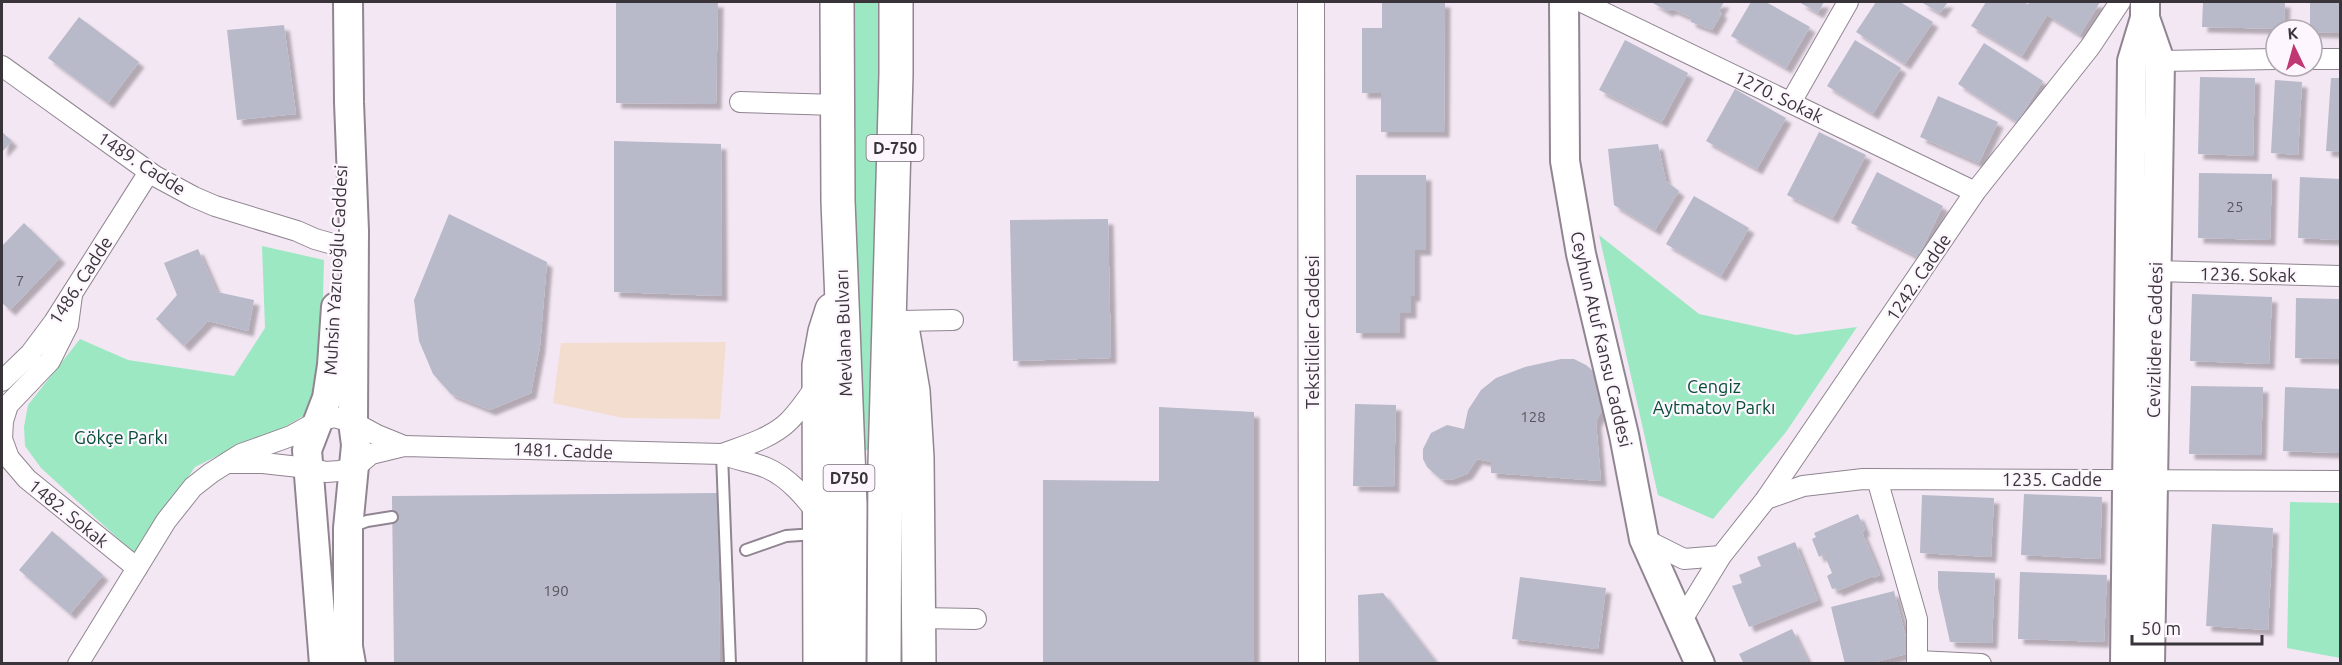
<svg xmlns="http://www.w3.org/2000/svg" width="2342" height="665" viewBox="0 0 2342 665" font-family="Ubuntu,sans-serif">
<defs>
<filter id="shadow"><feDropShadow dx="5.5" dy="5.5" stdDeviation="1.5" flood-color="#0004"/></filter>
</defs>
<rect width="100%" height="100%" fill="#f3e7f4"/>
<path fill="#f2ddcf" d="M726,342l-6,77 -97,-1 -70,-15 8,-60z"/>
<g fill="#9ce8c3">
<path d="M852,2h30l-11,448h-6l-12,-285z"/>
<path d="M1599,235l100,79 97,21 61,-8 -71,105 -73,87 -55,-24z"/>
<path d="M262,246l62,14 -4,137 -5,12 -37,22 -55,22 -28,14 -60,87 -94,-86 -16,-22 -1,-19 4,-22 52,-66 48,21 106,16 31,-48z"/>
<path d="M2290,502l50,1v155l-53,-10z"/>
</g>
<g fill="#b8b9c9" filter="url(#shadow)">
<path d="M616,2h102l-2,102 -100,-1z"/>
<path d="M1382,2h63l-1,130h-63v-39h-19v-65h20z"/>
<path d="M1651,2h73l-5,9 3,2 -10,17 -21,-8 -1,-5 -18,-8 -5,2z"/>
<path d="M1751,2h15l44,25 -24,41 -55,-32z"/>
<path d="M1799,2h25l-6,11z"/>
<path d="M1876,2h24l33,20 -28,42 -49,-32z"/>
<path d="M1921,2h27l-8,11z"/>
<path d="M1986,2h37l5,2 2,-2h70l-20,33 -33,-20 -25,41 -51,-30z"/>
<path d="M2203,2h82l-1,27 -82,-2z"/>
<path d="M2310,2h30v31l-28,-1 -2,-2z"/>
<path d="M79,17l60,45 -31,41 -60,-45z"/>
<path d="M284,25l12,89 -59,6 -10,-90z"/>
<path d="M1625,40l63,33 -26,49 -63,-32z"/>
<path d="M1855,40l46,28 -28,46 -46,-28z"/>
<path d="M1984,43l59,38 -26,41 -59,-38z"/>
<path d="M2200,77l55,1 -2,78 -55,-2z"/>
<path d="M2331,78h9v74l-14,-1z"/>
<path d="M2275,80l27,2 -4,73 -27,-2z"/>
<path d="M1735,89l51,29 -29,51 -51,-28z"/>
<path d="M1938,96l60,26 -19,41 -59,-26z"/>
<path d="M2,132l10,9 -10,11z"/>
<path d="M1819,132l47,23 -33,63 -46,-23z"/>
<path d="M614,141l107,3 1,152 -108,-4z"/>
<path d="M1658,144l8,37 13,10 -24,39 -41,-25 -6,-56z"/>
<path d="M1877,172l66,34 -25,51 -67,-34z"/>
<path d="M2199,173l73,1 -2,66 -72,-2z"/>
<path d="M1356,175h70v75h-11v46h-4v17h-11v20h-44z"/>
<path d="M2300,177l40,2v61l-42,-2z"/>
<path d="M1694,196l55,32 -28,48 -55,-32z"/>
<path d="M449,214l98,48 -7,84 -9,47 -41,17 -39,-16 -18,-20 -14,-33 -5,-41z"/>
<path d="M1108,219l3,139 -98,3 -3,-141z"/>
<path d="M24,223l36,35 -50,52 -8,-7v-57z"/>
<path d="M198,249l19,43 37,8 -6,31 -40,-10 -24,25 -28,-27 21,-24 -13,-32z"/>
<path d="M2192,294l80,3 -3,67 -79,-3z"/>
<path d="M2296,298l44,1v60l-45,-1z"/>
<path d="M1561,359h13l12,6 10,9 8,24 -2,12 -6,12 5,59 -110,-8v-11l-14,-3 -10,15 -16,6 -10,-1 -14,-12 -4,-8v-10l8,-16 16,-8 17,4 4,-19 13,-20 15,-12 29,-11z"/>
<path d="M2191,386l72,1 -2,68 -72,-1z"/>
<path d="M2285,387l55,2v64l-57,-2z"/>
<path d="M1355,404l41,1 -2,82 -41,-1z"/>
<path d="M1159,407l95,5v252h-211v-184l116,1z"/>
<path d="M718,493l2,171h-326l-2,-168z"/>
<path d="M2024,494l78,3 -2,62 -79,-4z"/>
<path d="M1922,495l72,3 -3,59 -71,-4z"/>
<path d="M1858,514l7,16 -3,2 18,43 -6,3 -1,-2 -36,15 -1,-3 -4,1 -5,-13 5,-3 -8,-19 -5,3 -7,-18 4,-2 -2,-4z"/>
<path d="M2212,524l61,4 -5,102 -62,-4z"/>
<path d="M52,531l51,44 -33,39 -51,-44z"/>
<path d="M1795,542l23,58 -69,27 -17,-41 10,-3 -3,-8 22,-9 -4,-9z"/>
<path d="M1938,571l57,2 -3,70 -42,-1 -12,-54z"/>
<path d="M2020,572l87,3 -3,67 -86,-3z"/>
<path d="M1520,577l86,11 -8,61 -86,-10z"/>
<path d="M1894,591l16,62 -42,11h-23l-14,-57z"/>
<path d="M1383,593l55,71h-79l-1,-69z"/>
<path d="M1792,629l17,35h-65l-5,-10z"/>
</g>
<g fill="none" stroke-linecap="round" stroke-linejoin="round">
<g stroke="#908591" stroke-width="14">
<g id="service">
<path d="M722,454l8,210"/>
<path d="M351,527l16,-6 25,-4"/>
<path d="M746,550l40,-14 29,-2"/>
</g>
</g>
<g stroke="#908591" stroke-width="22">
<g id="minor">
<path d="M1582,2l393,190"/>
<path d="M2312,59h28"/>
<path d="M2160,61l116,-2"/>
<path d="M2,66l153,110 39,21 21,9 82,25 18,8 25,7"/>
<path d="M740,102l96,3"/>
<path d="M1791,102l57,-100"/>
<path d="M2155,271l185,5"/>
<path d="M72,295l-4,30 -18,36 -42,44 -5,16 -1,18 7,19 18,21 110,89"/>
<path d="M900,321l53,-1"/>
<path d="M2,381l28,-27 24,-32 95,-150"/>
<path d="M722,454c22,-8 50,-16 67,-33 11,-11 20,-25 29,-38"/>
<path d="M227,463h36l45,5 18,4 13,-1 14,-2 18,-15 33,-8 318,8c14,6 31,8 45,14 22,10 38,29 52,48"/>
<path d="M1877,479l40,140v45"/>
<path d="M1766,499l37,-13 60,-7 477,2"/>
<path d="M1644,539l40,20 37,-3"/>
<path d="M919,618l57,1"/>
<path d="M1680,623l41,-67 45,-57 209,-307 115,-145 30,-45"/>
<path d="M1917,661l64,3"/>
<path d="M78,664l88,-143 27,-34 18,-14 30,-19 50,-18 27,-15 16,-4 19,5 24,13 27,11"/>
</g>
</g>
<g stroke="#908591" stroke-width="28">
<path id="tertiary" d="M1311,2l1,662"/>
</g>
<g stroke="#908591" stroke-width="32">
<g id="secondary">
<path d="M348,2l1,100 5,129 -1,191 3,23 -8,83v119l3,17"/>
<path d="M1564,2l1,159 16,93 43,181 20,104 56,125"/>
<path d="M2145,18l15,43 -10,603"/>
<path d="M324,664l-17,-214 20,-52 5,-33 4,-58"/>
<path d="M2125,664l7,-603 13,-43v-16"/>
</g>
</g>
<g stroke="#908591" stroke-width="36">
<g id="trunk">
<path d="M837,2l1,199 12,304 -1,159"/>
<path d="M903,333l10,58 4,67 2,206"/>
<path d="M820,664l-1,-299 6,-33 7,-22"/>
<path d="M884,664l1,-199 11,-391v-72"/>
</g>
</g>
<use href="#service" stroke="#fff" stroke-width="10"/>
<use href="#minor" stroke="#fff" stroke-width="20"/>
<use href="#tertiary" stroke="#fff" stroke-width="26"/>
<use href="#secondary" stroke="#fff" stroke-width="28"/>
<use href="#trunk" stroke="#fff" stroke-width="33"/>
</g>
<g text-anchor="middle" dominant-baseline="central" stroke-width="4.5" stroke-linejoin="round" paint-order="stroke">
<g font-size="15" fill="#59555d">
<text x="2235" y="206">25</text>
<text x="20" y="280">7</text>
<text x="1533" y="416">128</text>
<text x="556" y="590">190</text>
</g>
<g fill="#fdf6fe" stroke="#746e74" stroke-width="1.5">
<rect x="866.5" y="135" width="57" height="26" rx="4.5"/>
<rect x="823.5" y="465" width="51" height="26" rx="4.5"/>
</g>
<g font-size="16" font-weight="bold" fill="#393439">
<text x="895" y="148">D-750</text>
<text x="849" y="478">D750</text>
</g>
<g font-size="18" fill="#393439" stroke="#fdf6fe">
<text transform="translate(1779 96) rotate(26)">1270. Sokak</text>
<text transform="translate(142 163) rotate(33)">1489. Cadde</text>
<text transform="translate(335 270) rotate(-87)">Muhsin Yazıcıoğlu Caddesi</text>
<text transform="translate(2248 274) rotate(1)">1236. Sokak</text>
<text transform="translate(1918 277) rotate(-56)">1242. Cadde</text>
<text transform="translate(80 280) rotate(-57)">1486. Cadde</text>
<text transform="translate(1312 332) rotate(-90)">Tekstilciler Caddesi</text>
<text transform="translate(843 333) rotate(-92)">Mevlana Bulvarı</text>
<text transform="translate(1602 339) rotate(77)">Ceyhun Atuf Kansu Caddesi</text>
<text transform="translate(2154 340) rotate(-89)">Cevizlidere Caddesi</text>
<text transform="translate(563 450) rotate(2)">1481. Cadde</text>
<text x="2052" y="479">1235. Cadde</text>
<text transform="translate(69 513) rotate(39)">1482. Sokak</text>
</g>
<g font-size="18" fill="#064d34" stroke="#fdf6fe">
<text x="1714" y="386">Cengiz<tspan x="1714" dy="21">Aytmatov Parkı</tspan></text>
<text x="121" y="437">Gökçe Parkı</text>
</g>
</g>
<rect width="2342" height="665" fill="none" stroke="#393439" stroke-width="6"/>
<g transform="translate(2294 48) rotate(355)"><circle r="28" fill="#fdf6fe" stroke="#afa8af" stroke-width="1.5"/>
<path d="M0-4.5L10 22L0 15L-10 22Z" fill="#bf3773"/>
<text y="-9" font-size="16" font-weight="bold" text-anchor="middle" fill="#393439">K</text>
</g>
<path d="M2132 635v9h130v-9" fill="none" stroke="#393439" stroke-width="3"/>
<text x="2141" y="635" font-size="18" fill="#393439" stroke="#fdf6fe" stroke-width="4.5" paint-order="stroke">50 m</text>
</svg>
